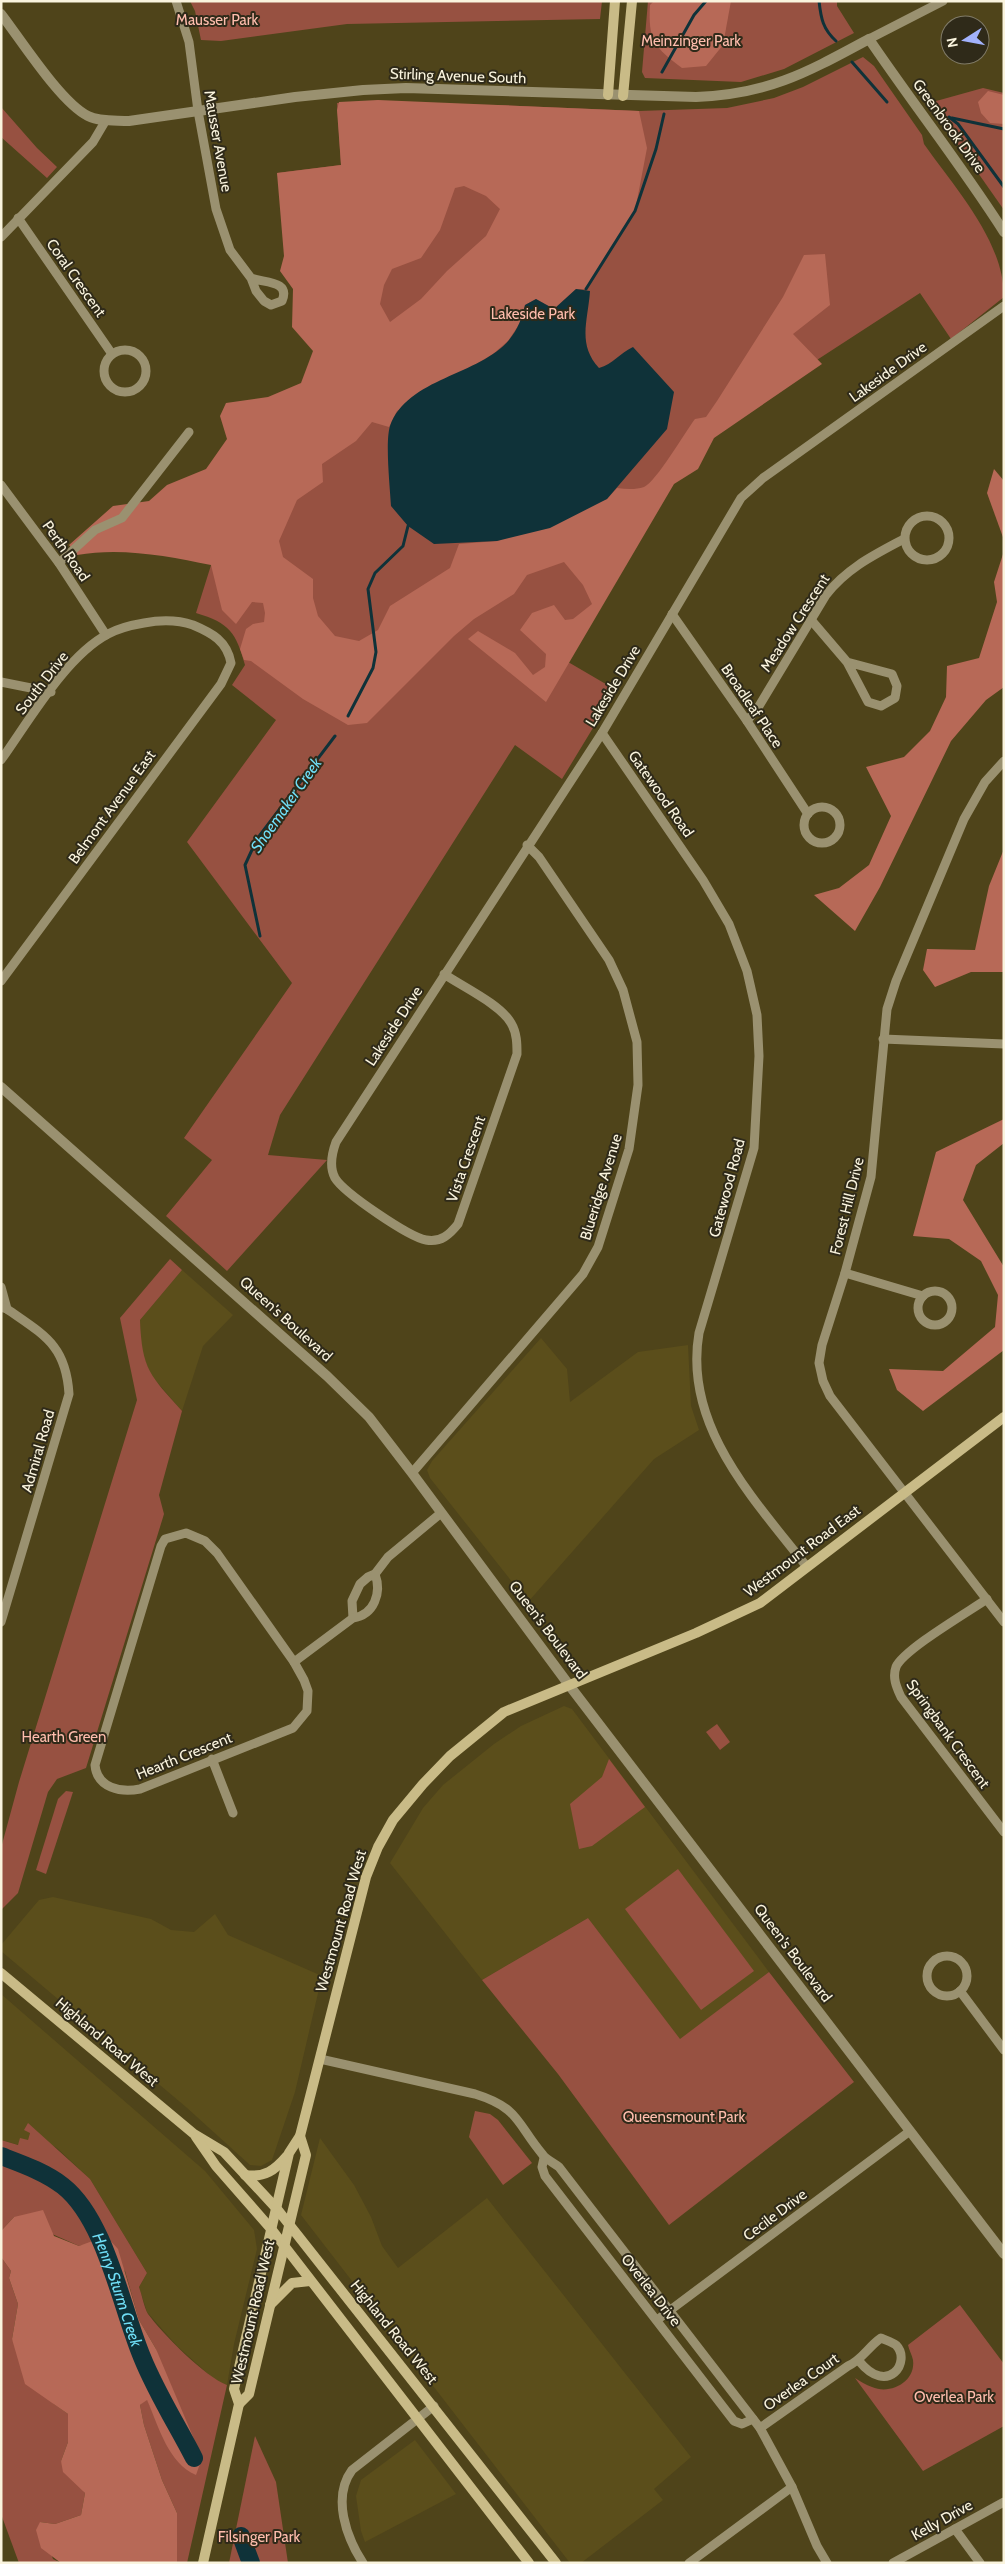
<svg xmlns="http://www.w3.org/2000/svg" width="1005" height="2564" viewBox="0 0 1005 2564" font-family="Cabin,sans-serif">
<rect width="100%" height="100%" fill="#4f441a"/>
<g fill="#5b4e1b">
<path d="M182,1270l51,45 -30,31 -21,65 -32,-37 -9,-24 -1,-30z"/>
<path d="M541,1338l26,31 3,33 68,-50 50,-7 3,61 8,24 -45,29 -126,143 -98,-124 -3,-8 5,-9z"/>
<path d="M564,1706l8,3 197,263 -89,68 -92,-122 -106,62 -92,-117 33,-55 20,-23 51,-41 27,-18z"/>
<path d="M53,1897l98,22 20,11 23,2 21,-18 13,21 94,41 -27,116 -23,68 -11,6 -11,-1 -64,-58 -185,-156v-6l38,-45z"/>
<path d="M1,1994l204,177 49,59 3,19 -23,95 -7,41 -10,-3 -40,-36 -30,-34 -8,-25 8,-14 -57,-94 -33,-31 -27,-15 -2,7 -9,5 -18,-5z"/>
<path d="M320,2138l34,47 17,32 11,29 16,22 89,-70 204,259 -37,32 9,11 -82,63h-11l-269,-348z"/>
<path d="M415,2440l41,54 -91,48 -4,-11 -5,-35 5,-16z"/>
</g>
<g fill="#975141">
<path d="M190,1h412l-2,18 -253,5 -126,17 -20,-1 -6,-29z"/>
<path d="M648,1h189v5l17,27 -70,36 -43,13 -96,-4 -3,-6z"/>
<path d="M863,57l11,9 48,69 2,9c31,44 80,97 80,153l-53,42 -31,-46 -117,76 -118,84 -122,206 53,31 -54,89 -47,-34 -235,370 -12,40 59,5 -100,111 -61,-55 46,-56 -28,-22 108,-155 -105,-141 89,-122 -44,-35 13,-20c-9,-32 -15,-42 -49,-52l16,-51 -28,-56 152,-131 -59,-202 64,-8 -4,-62 160,2 142,6 88,-3 47,-10 29,-11z"/>
<path d="M983,88l21,5v117l-75,-107z"/>
<path d="M1,107l36,41 20,19 -10,11 -46,-41z"/>
<path d="M170,1259l12,11 -42,50c2,50 10,55 42,91l-23,84 5,19 -78,254 -29,11 -9,13 -30,101 -17,17v-62l18,-66 118,-382 -17,-82z"/>
<path d="M717,1724l13,18 -10,8 -14,-18z"/>
<path d="M609,1759l36,48 -53,39 -13,3 -9,-45 32,-27z"/>
<path d="M66,1791l7,1 -27,82 -10,-4 22,-71z"/>
<path d="M678,1869l76,102 -53,39 -76,-101z"/>
<path d="M588,1918l92,121 89,-67 85,110 -185,143 -111,-151 -76,-94z"/>
<path d="M475,2111l15,3 8,6 34,43 -29,22 -34,-48z"/>
<path d="M28,2123l62,56 57,94 -8,14c3,8 5,20 9,27 14,19 57,63 79,71l-40,178h-10v-50l-15,-33 -18,-55 -4,-20 7,-6 19,44 -10,-94 -17,-29 -14,-49 -35,-27 -11,2 -65,-29 -13,14v-91l17,5 2,-7 8,2 2,-7 -6,-3z"/>
<path d="M1,2257l10,14 -2,7 9,26 -6,35 42,65 14,10v28l-7,19 24,32 -4,22 -26,9 -15,-2 13,37 8,4h-42l-18,-49z"/>
<path d="M960,2305l44,59v62l-81,45 -68,-93c5,3 11,7 17,9 18,8 44,-5 41,-27 -1,-5 -4,-10 -5,-15z"/>
<path d="M255,2436l21,46 12,81h-59z"/>
</g>
<g fill="#b76957" fill-rule="evenodd">
<path d="M654,1h77l-8,44 -17,21 -24,2c-28,-21 -34,-28 -32,-63z"/>
<path d="M988,91l16,4v29l-14,-1 -9,-10 -3,-11z"/>
<path d="M378,100l261,11 8,37 -12,63 -49,78h-10l-22,20 -18,-10 -11,6 -5,18 -12,18 -15,13 -96,57 -8,16 -17,-5 -16,19 -34,23 1,18 -26,18 -18,41 4,16 30,22v19l5,18 17,20 24,5 19,-11 12,-24 60,-38 9,-24 38,-3 110,-42 10,-11c9,1 18,2 27,-1 12,-5 41,-55 51,-68l11,-2 11,-16 66,-104 21,-42 21,-1 5,51 -37,29 29,30 -108,74 -16,31 -24,15 -128,218 -78,-63 10,-8 37,22 18,22 12,-8 1,-13 -26,-24 12,-17 22,-8 11,15 8,-1 19,-15 -9,-19 -19,-23 -37,13 -13,19 -40,25 -20,17 -87,87 -19,2 -45,-26 -52,-38 -7,-1 -4,-11 6,-20 7,-5 11,-2 1,-9 -2,-10 -11,-1 -16,22 -14,-14 -11,-45c-43,-9 -90,-18 -134,-10l-8,-10 44,-39 36,-5 18,-16 39,-16 21,-30 -7,-23 6,-13 42,-6 33,-14 12,-32 -21,-24 1,-38 -13,-18 4,-15 -7,-83 64,-8 -4,-55 2,-8zM464,186l22,10 14,13 -14,27 -39,35 -26,28 -31,23 -10,-18 4,-19 8,-16 29,-11 19,-28 15,-42z"/>
<path d="M994,469l10,12v59l-17,-47z"/>
<path d="M1004,551v136l-18,13 -35,41 -71,146 -25,44 -41,-36 25,-7 30,-23 22,-49 -25,-49 38,-10 26,-26 16,-34 1,-31 32,-8 18,-56 -3,-20z"/>
<path d="M1004,849v123h-33l-36,15 -12,-17 4,-21 48,1 14,-64z"/>
<path d="M1004,1119v24l-28,22 -13,35 41,67v83l-81,61 -26,-21 -8,-21 54,2 52,-44 3,-32 -17,-34 -32,-22 -36,-3 23,-84z"/>
<path d="M43,2210l11,26 25,10 27,-10 12,13 21,71 17,29 46,109 -6,17c-28,-12 -37,-48 -49,-75l-7,5 4,20 18,55 15,33v50h-116l-20,-15 -5,-18 4,-8 15,2 26,-9 4,-22 -22,-21 -2,-11 7,-19v-28l-43,-30 -13,-45 6,-35 -9,-26 2,-7 -10,-14v-26l13,-14z"/>
</g>
<path fill="#0f3239" d="M576,289l14,2c-2,30 -13,53 9,77 14,-4 21,-15 34,-21l41,45 -7,37 -60,70 -57,29 -53,13 -63,3 -26,-18 -17,-20c-1,-19 -6,-64 -1,-80 17,-48 90,-51 119,-86 9,-11 13,-22 16,-35l11,-6 18,10z"/>
<g fill="none" stroke-linecap="round" stroke-linejoin="round">
<g stroke="#0f3239" stroke-width="3">
<path d="M819,1c2,18 4,28 17,40"/>
<path d="M852,62l35,40"/>
<path d="M662,72l32,-57 12,-14"/>
<path d="M949,117l9,7 46,63"/>
<path d="M952,118l52,11"/>
<path d="M586,289l49,-78 21,-62 8,-35"/>
<path d="M348,716l25,-48 3,-16 -8,-63 7,-16 28,-27 5,-20"/>
<path d="M260,936l-15,-71 12,-26 78,-103"/>
</g>
<g stroke="#0f3239" stroke-width="18">
<path id="s1" d="M1,2156c21,8 44,16 62,30 43,34 58,121 79,171 14,35 35,68 52,101"/>
<path d="M241,2536l10,27"/>
</g>
<g stroke="#9a9170" stroke-width="9">
<path d="M176,1l13,41 9,69 18,98 14,41 21,28 5,13 8,10 7,4 11,-4c9,-21 -19,-18 -31,-23"/>
<path d="M869,39l74,-38"/>
<path d="M18,218l94,136"/>
<path d="M1,237l92,-95 13,-22"/>
<circle cx="125" cy="371" r="21"/>
<path d="M1,485l58,78 47,72"/>
<circle cx="927" cy="538" r="22"/>
<path d="M59,563l36,-33 27,-12 67,-86"/>
<path d="M672,614l75,107 61,93"/>
<path d="M812,621l35,41 21,40 13,4 14,-8 2,-12 -5,-12 -45,-12"/>
<path d="M1,682l50,10"/>
<path d="M747,721l12,-15 67,-111c21,-27 48,-40 78,-56"/>
<path d="M602,733l101,147 26,44 18,47 10,44 2,41 -5,92 -55,185c-16,93 55,166 108,234"/>
<path d="M1,760c28,-39 65,-104 107,-126 11,-6 24,-9 36,-11 16,-3 34,-3 49,2 19,8 34,16 38,38l-10,21 -220,297"/>
<path d="M1004,761l-19,21 -21,37 -68,162 -9,28 -16,168 -26,96 -23,72 -3,18 4,18 7,15 174,226"/>
<circle cx="822" cy="825" r="18"/>
<path d="M444,974c19,13 56,30 67,49 6,10 6,21 6,31l-59,170c-8,10 -17,19 -32,16 -17,-3 -82,-47 -91,-62 -6,-11 -3,-25 1,-36l266,-409 139,-235 22,-20 241,-172"/>
<path d="M883,1039l121,5"/>
<path d="M845,1273l78,23"/>
<path d="M1,1287l6,22"/>
<circle cx="935" cy="1308" r="17"/>
<path d="M1,1307l6,2c37,26 59,36 62,85l-68,228"/>
<path d="M412,1473l171,-199 15,-27 31,-98 9,-64 -1,-43 -14,-52 -14,-30 -70,-103 -12,-12"/>
<path d="M186,1533l19,8 12,12 77,109 10,18 4,11 -1,20 -14,17 -153,61c-19,4 -43,-1 -45,-24l66,-219 4,-7z"/>
<path d="M987,1599c-19,13 -84,51 -91,68 -4,11 1,21 5,30l103,135"/>
<path d="M353,1618l-1,-17 8,-17 8,-7 7,-3 13,-17 53,-44"/>
<path d="M294,1662l59,-44c21,-3 29,-25 22,-44"/>
<path d="M212,1759l21,54"/>
<circle cx="947" cy="1976" r="20"/>
<path d="M960,1991l44,59"/>
<path d="M320,2059l155,35c45,14 41,29 68,61 4,5 11,8 16,12l201,261 32,59 25,59 10,17"/>
<path d="M544,2158l-2,9 3,9 189,245 8,3 11,-5"/>
<path d="M657,2320l253,-189"/>
<path d="M760,2428l88,-62c14,-6 20,-19 33,-28 4,2 11,4 15,7 16,16 -8,52 -37,16"/>
<path d="M955,2529l25,34"/>
<path d="M363,2563c-17,-26 -31,-66 -11,-93l82,-64"/>
<path d="M689,2563l103,-76"/>
<path d="M893,2563l111,-61"/>
</g>
<g stroke="#9a9170" stroke-width="10">
<path d="M1,14c20,26 60,89 87,102 12,6 28,4 41,5l166,-24 68,-7 43,-2 290,9c73,-3 110,-24 173,-58 44,65 93,127 135,193"/>
<path d="M1,1087l326,289 42,41 43,56 157,212 435,569"/>
</g>
<g stroke="#c9bb87" stroke-width="10">
<path d="M608,95l7,-94"/>
<path d="M623,96l9,-95"/>
<path d="M1,1973l193,161 30,18 53,57 279,354"/>
<path d="M196,2137l20,29 56,64 257,333"/>
<path d="M245,2175c20,3 30,-5 42,-19"/>
<path d="M270,2305l22,-22 18,-2"/>
<path d="M239,2404l10,-10 57,-239 -6,-19"/>
<path d="M203,2563l36,-159 -5,-15 55,-236 11,-17 66,-259 12,-30 15,-27 30,-36 27,-28 54,-44 192,-79 64,-30 244,-186"/>
</g>
</g>
<g text-anchor="middle" dominant-baseline="central" stroke-width="4" stroke-linejoin="round" paint-order="stroke">
<g font-size="15" fill="#ffbdad" stroke="#2f2a19">
<text x="217" y="20">Mausser Park</text>
<text x="691" y="41">Meinzinger Park</text>
<text x="533" y="314">Lakeside Park</text>
<text x="64" y="1737">Hearth Green</text>
<text x="684" y="2117">Queensmount Park</text>
<text x="954" y="2397">Overlea Park</text>
<text x="259" y="2537">Filsinger Park</text>
</g>
<g font-size="15" fill="#faf4de" stroke="#2f2a19">
<text transform="translate(458 76) rotate(2)">Stirling Avenue South</text>
<text transform="translate(949 126) rotate(54)">Greenbrook Drive</text>
<text transform="translate(218 141) rotate(80)">Mausser Avenue</text>
<text transform="translate(76 278) rotate(55)">Coral Crescent</text>
<text transform="translate(888 372) rotate(-36)">Lakeside Drive</text>
<text transform="translate(66 551) rotate(55)">Perth Road</text>
<text transform="translate(795 623) rotate(-57)">Meadow Crescent</text>
<text transform="translate(42 683) rotate(-52)">South Drive</text>
<text transform="translate(613 686) rotate(-59)">Lakeside Drive</text>
<text transform="translate(752 706) rotate(56)">Broadleaf Place</text>
<text transform="translate(661 794) rotate(55)">Gatewood Road</text>
<text transform="translate(112 807) rotate(-54)">Belmont Avenue East</text>
<text transform="translate(394 1026) rotate(-57)">Lakeside Drive</text>
<text transform="translate(466 1159) rotate(-71)">Vista Crescent</text>
<text transform="translate(601 1187) rotate(-73)">Blueridge Avenue</text>
<text transform="translate(727 1188) rotate(-75)">Gatewood Road</text>
<text transform="translate(847 1206) rotate(-76)">Forest Hill Drive</text>
<text transform="translate(286 1319) rotate(42)">Queen's Boulevard</text>
<text transform="translate(38 1451) rotate(-74)">Admiral Road</text>
<text transform="translate(802 1551) rotate(-37)">Westmount Road East</text>
<text transform="translate(548 1630) rotate(53)">Queen's Boulevard</text>
<text transform="translate(948 1734) rotate(54)">Springbank Crescent</text>
<text transform="translate(184 1756) rotate(-22)">Hearth Crescent</text>
<text transform="translate(341 1921) rotate(-74)">Westmount Road West</text>
<text transform="translate(793 1953) rotate(53)">Queen's Boulevard</text>
<text transform="translate(107 2042) rotate(40)">Highland Road West</text>
<text transform="translate(775 2215) rotate(-37)">Cecile Drive</text>
<text transform="translate(651 2290) rotate(52)">Overlea Drive</text>
<text transform="translate(253 2312) rotate(-77)">Westmount Road West</text>
<text transform="translate(394 2332) rotate(51)">Highland Road West</text>
<text transform="translate(801 2382) rotate(-35)">Overlea Court</text>
<text transform="translate(942 2520) rotate(-29)">Kelly Drive</text>
</g>
<g font-size="16" font-style="italic" fill="#70dff7" stroke="#2f2a19">
<text transform="translate(286 805) rotate(-55)">Shoemaker Creek</text>
<text stroke="none"><textPath href="#s1" startOffset="188">Henry Sturm Creek</textPath></text>
</g>
</g>
<rect width="1005" height="2564" fill="none" stroke="#faf4de" stroke-width="5"/>
<g transform="translate(965 40) rotate(259)"><circle r="24" fill="#2f2a19" stroke="#807b68"/>
<path d="M0-4L9 19L0 12L-9 19Z" fill="#a2b2fd"/>
<text y="-8" font-size="14" font-weight="bold" text-anchor="middle" fill="#faf4de">N</text>
</g>
</svg>
